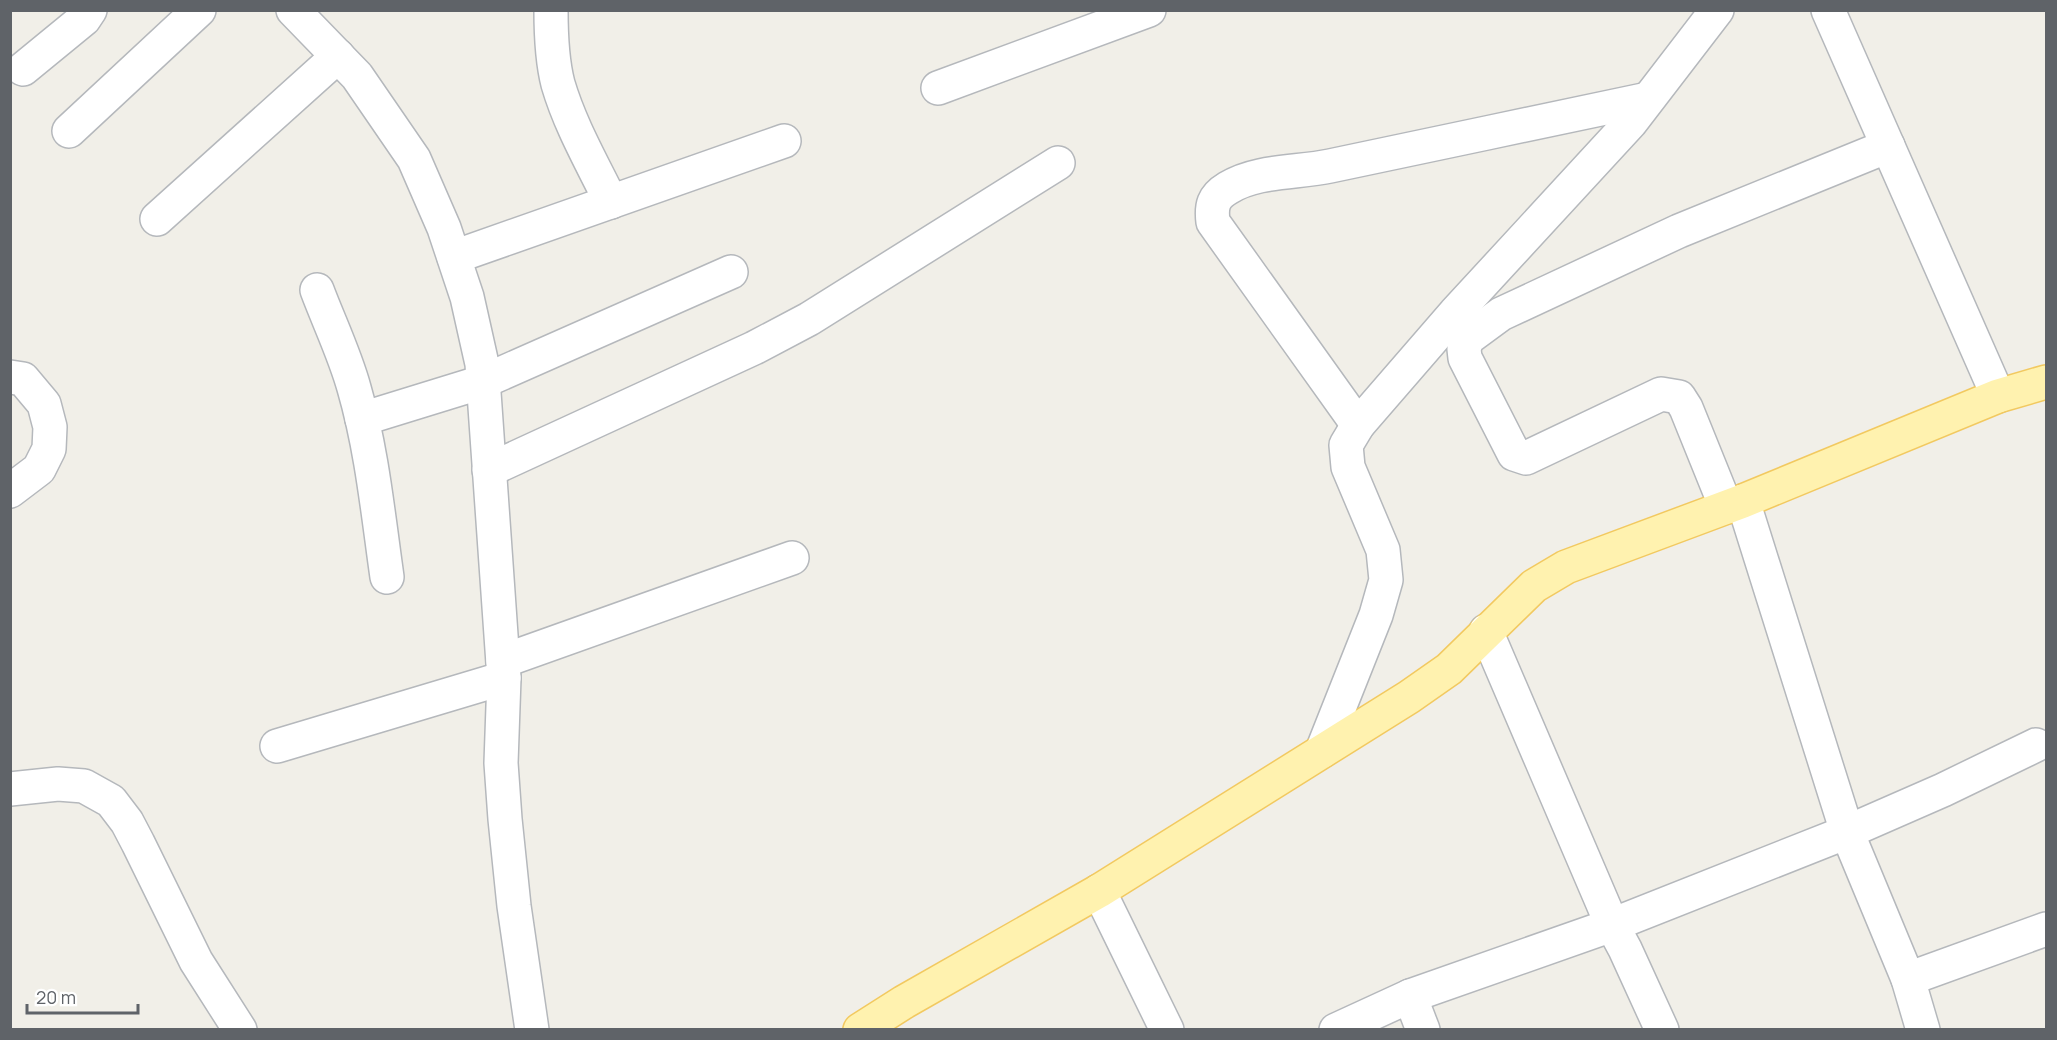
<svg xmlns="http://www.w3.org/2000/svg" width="2057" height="1040" viewBox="0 0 2057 1040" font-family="Manrope,sans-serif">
<rect width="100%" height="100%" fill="#f1efe8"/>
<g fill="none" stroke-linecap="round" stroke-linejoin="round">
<g stroke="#b5b8bc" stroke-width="36">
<g id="minor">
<path d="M293,10l64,66 57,83 30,69 23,69 15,67 22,314 -3,85 4,56 9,87 18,124"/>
<path d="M551,10c0,24 1,51 7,74 12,41 34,79 53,118"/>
<path d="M1828,10l170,386"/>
<path d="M23,69l61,-50 6,-9"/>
<path d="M938,88l211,-78"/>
<path d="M69,131l130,-121"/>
<path d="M157,219l181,-163"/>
<path d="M454,257l330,-116"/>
<path d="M317,290c12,32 28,65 37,98 18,62 24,126 33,189"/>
<path d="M10,377l13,2 21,25 6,23 -1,22 -10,20 -29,22"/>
<path d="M362,419l120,-37 249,-110"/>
<path d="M1358,425l-145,-203c-2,-16 0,-25 15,-34 29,-18 69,-15 102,-22 106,-22 212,-45 318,-67"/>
<path d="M489,470l265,-122 55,-29 249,-156"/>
<path d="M1743,501l104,331 61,147 15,51"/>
<path d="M1726,507l-40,-99 -7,-11 -18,-3 -135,64 -12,-4 -49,-96 -1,-9 3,-10 34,-25 178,-83 209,-85"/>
<path d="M1486,631l126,294 13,24 37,81"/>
<path d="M503,661l289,-103"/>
<path d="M277,746l227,-68"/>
<path d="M1322,751l54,-136 10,-35 -3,-30 -35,-83 -2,-22 12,-20 97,-112 176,-191 86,-112"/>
<path d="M10,789l48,-5 26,2 27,15 16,21 11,21 58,118 44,69"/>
<path d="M1099,891l68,139"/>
<path d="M1908,979l138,-50"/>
<path d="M1410,996l13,34"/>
<path d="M1336,1030l74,-34 202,-71 235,-93 96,-42 93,-45"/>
</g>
</g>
<g stroke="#f2c960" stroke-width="36">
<path id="major" d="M860,1030l44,-28 195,-111 310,-194 40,-28 85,-83 32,-19 177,-66 255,-105 48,-14"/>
</g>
<use href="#minor" stroke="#fff" stroke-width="33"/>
<use href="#major" stroke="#fff2af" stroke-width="33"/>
</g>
<rect width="2057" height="1040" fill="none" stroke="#5f6368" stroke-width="24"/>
<path d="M27 1004v9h111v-9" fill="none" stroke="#5f6368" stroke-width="3"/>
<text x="36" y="1004" font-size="18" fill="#5f6368" stroke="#ffffff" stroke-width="4.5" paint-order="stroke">20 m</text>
</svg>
